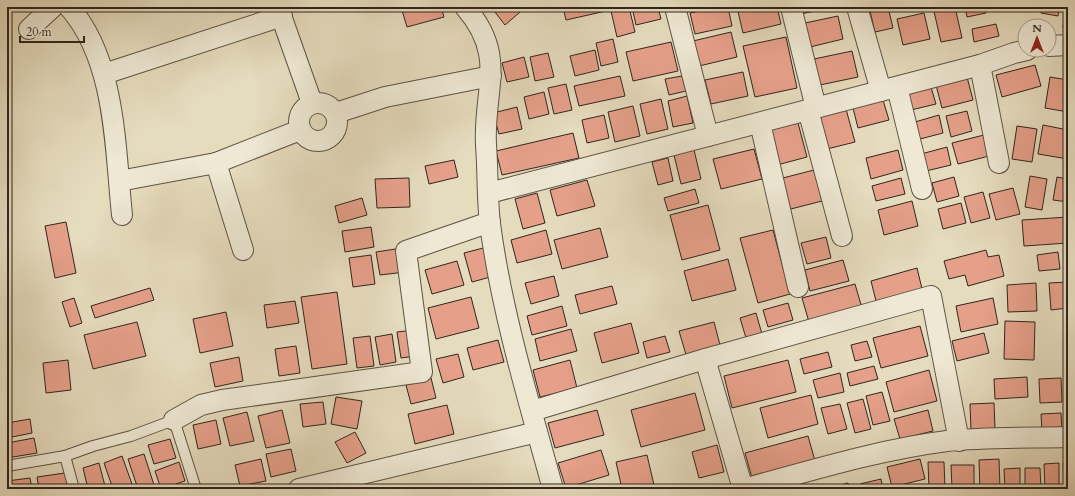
<svg xmlns="http://www.w3.org/2000/svg" width="1075" height="496" viewBox="0 0 1075 496" font-family="Cardo,serif">
<rect width="100%" height="100%" fill="#e5dbbd"/>
<filter id="stains"><feTurbulence type="fractalNoise" baseFrequency=".005" numOctaves="4"/><feColorMatrix values="0 0 0 0 .2 0 0 0 0 .09 0 0 0 0 .02 0 0 0 .5 -.17"/></filter>
<radialGradient id="worn" r=".72"><stop offset=".6" stop-color="#630" stop-opacity="0"/><stop offset="1" stop-color="#630" stop-opacity=".3"/></radialGradient>
<g fill="#e6a08a" stroke="#2f261d">
<path d="M401,7h40l3,10 -37,10z"/>
<path d="M491,7h35l-21,18z"/>
<path d="M563,7h42l1,4 -40,9z"/>
<path d="M629,7l6,25 -18,5 -6,-26z"/>
<path d="M632,7h26l3,12 -25,6z"/>
<path d="M719,7h9l4,19 -37,8 -5,-21z"/>
<path d="M737,7h40l4,17 -38,9z"/>
<path d="M799,7h33l-31,7z"/>
<path d="M869,7h19l5,21 -18,4z"/>
<path d="M933,7h22l7,31 -21,4z"/>
<path d="M965,7h19l2,6 -19,4z"/>
<path d="M994,7h13l-13,3z"/>
<path d="M1042,7h17l-1,9 -17,-3z"/>
<path d="M1065,7h3v22l-5,-1z"/>
<path d="M924,13l6,26 -27,6 -6,-26z"/>
<path d="M838,16l5,23 -33,8 -5,-24z"/>
<path d="M996,24l3,12 -25,6 -2,-13z"/>
<path d="M731,32l6,25 -38,9 -6,-25z"/>
<path d="M786,37l11,51 -42,9 -12,-51z"/>
<path d="M613,39l5,23 -17,4 -5,-23z"/>
<path d="M671,42l7,29 -45,10 -7,-29z"/>
<path d="M595,50l4,20 -24,6 -5,-20z"/>
<path d="M852,51l6,26 -38,8 -6,-26z"/>
<path d="M548,53l6,24 -19,4 -5,-24z"/>
<path d="M524,57l5,20 -22,5 -5,-19z"/>
<path d="M1035,65l6,21 -39,11 -6,-22z"/>
<path d="M743,72l5,24 -37,8 -6,-24z"/>
<path d="M620,76l5,20 -46,10 -5,-20z"/>
<path d="M682,76l4,15 -17,4 -4,-16z"/>
<path d="M967,77l6,23 -31,8 -6,-23z"/>
<path d="M1050,77l18,3v32l-23,-4z"/>
<path d="M566,84l6,26 -18,4 -6,-26z"/>
<path d="M930,84l6,20 -25,6 -5,-20z"/>
<path d="M544,92l5,22 -20,5 -5,-22z"/>
<path d="M687,96l6,27 -20,4 -5,-26z"/>
<path d="M661,99l7,30 -21,5 -7,-30z"/>
<path d="M883,100l6,20 -31,8 -5,-20z"/>
<path d="M633,106l7,30 -25,6 -7,-30z"/>
<path d="M517,107l5,22 -23,5 -6,-21z"/>
<path d="M846,109l9,33 -28,7 -9,-33z"/>
<path d="M967,111l5,20 -21,6 -5,-21z"/>
<path d="M604,115l5,23 -22,5 -5,-23z"/>
<path d="M939,115l4,18 -23,6 -5,-17z"/>
<path d="M798,123l9,34 -30,8 -10,-35z"/>
<path d="M1043,125l25,5v29l-30,-5z"/>
<path d="M1017,126l20,3 -5,33 -20,-3z"/>
<path d="M573,133l6,25 -77,17 -6,-24z"/>
<path d="M984,135l5,21 -31,8 -6,-21z"/>
<path d="M947,147l4,18 -25,6 -5,-17z"/>
<path d="M754,149l8,30 -41,10 -8,-30z"/>
<path d="M694,150l7,29 -20,5 -7,-29z"/>
<path d="M898,150l5,20 -32,9 -5,-21z"/>
<path d="M668,158l5,23 -15,4 -6,-23z"/>
<path d="M454,160l4,17 -29,7 -4,-18z"/>
<path d="M814,170l8,31 -35,9 -8,-31z"/>
<path d="M1030,176l17,3 -5,31 -17,-3z"/>
<path d="M954,177l5,19 -22,6 -5,-19z"/>
<path d="M1057,177l11,2v23l-15,-2z"/>
<path d="M409,178l1,29 -33,1 -2,-29z"/>
<path d="M901,178l4,16 -29,7 -4,-15z"/>
<path d="M587,180l8,26 -38,10 -7,-26z"/>
<path d="M1013,188l7,26 -24,6 -7,-26z"/>
<path d="M695,189l4,14 -31,8 -4,-13z"/>
<path d="M983,192l7,26 -19,5 -7,-26z"/>
<path d="M537,193l8,30 -22,6 -8,-30z"/>
<path d="M362,198l5,17 -28,8 -4,-17z"/>
<path d="M912,201l6,25 -34,9 -6,-25z"/>
<path d="M961,203l5,20 -23,6 -5,-20z"/>
<path d="M708,205l12,45 -38,10 -12,-45z"/>
<path d="M1068,217v26l-44,3 -2,-26z"/>
<path d="M66,222l10,51 -21,5 -10,-52z"/>
<path d="M371,227l3,20 -29,5 -3,-21z"/>
<path d="M600,228l8,29 -46,12 -8,-29z"/>
<path d="M546,230l6,24 -35,9 -6,-23z"/>
<path d="M773,230l17,64 -32,9 -18,-65z"/>
<path d="M826,237l5,21 -24,6 -6,-21z"/>
<path d="M487,247l7,29 -22,6 -8,-29z"/>
<path d="M402,248l3,24 -25,3 -4,-23z"/>
<path d="M986,250l2,7 11,-2 5,21 -36,10 -3,-11 -16,4 -5,-18z"/>
<path d="M1058,252l2,17 -21,2 -2,-16z"/>
<path d="M371,255l4,29 -22,3 -4,-29z"/>
<path d="M728,259l8,31 -44,11 -8,-30z"/>
<path d="M843,260l6,21 -39,10 -5,-21z"/>
<path d="M457,261l7,24 -32,9 -7,-24z"/>
<path d="M917,268l6,25 -46,12 -6,-24z"/>
<path d="M554,276l5,20 -28,8 -6,-21z"/>
<path d="M1068,282v26l-17,2 -2,-27z"/>
<path d="M1036,283l1,28 -29,1 -1,-27z"/>
<path d="M855,284l7,24 -53,14 -7,-24z"/>
<path d="M612,286l5,18 -37,10 -5,-19z"/>
<path d="M150,288l4,12 -59,18 -4,-12z"/>
<path d="M337,292l10,72 -35,5 -11,-72z"/>
<path d="M471,297l8,31 -43,11 -8,-31z"/>
<path d="M74,298l8,25 -12,4 -8,-25z"/>
<path d="M993,298l5,26 -37,8 -5,-26z"/>
<path d="M295,301l4,22 -32,5 -3,-23z"/>
<path d="M788,303l5,17 -25,7 -5,-17z"/>
<path d="M562,306l5,20 -35,9 -5,-19z"/>
<path d="M226,312l7,34 -33,7 -7,-34z"/>
<path d="M756,313l6,21 -16,4 -6,-20z"/>
<path d="M1005,321l30,1 -1,38 -30,-1z"/>
<path d="M137,322l9,34 -53,13 -9,-34z"/>
<path d="M714,322l7,27 -34,9 -8,-27z"/>
<path d="M631,323l8,30 -37,10 -8,-30z"/>
<path d="M920,326l8,30 -47,12 -8,-30z"/>
<path d="M571,329l6,22 -37,10 -5,-22z"/>
<path d="M413,330l3,26 -15,2 -4,-26z"/>
<path d="M984,333l5,20 -32,8 -5,-20z"/>
<path d="M392,334l4,28 -16,3 -5,-28z"/>
<path d="M370,336l4,30 -17,2 -4,-30z"/>
<path d="M665,336l5,16 -23,6 -4,-16z"/>
<path d="M498,340l6,22 -31,8 -6,-22z"/>
<path d="M867,341l5,16 -17,4 -4,-16z"/>
<path d="M296,346l4,27 -21,3 -4,-27z"/>
<path d="M828,352l4,15 -28,7 -4,-15z"/>
<path d="M458,354l6,23 -21,6 -7,-24z"/>
<path d="M239,357l4,24 -28,6 -5,-24z"/>
<path d="M68,360l3,30 -25,3 -3,-30z"/>
<path d="M570,360l7,28 -37,9 -7,-27z"/>
<path d="M788,360l8,32 -64,16 -8,-32z"/>
<path d="M874,366l4,13 -28,7 -3,-13z"/>
<path d="M929,370l8,31 -43,11 -8,-30z"/>
<path d="M840,373l4,19 -26,6 -5,-18z"/>
<path d="M1064,375h4v20h-3z"/>
<path d="M1027,377l1,20 -33,2 -1,-20z"/>
<path d="M431,378l5,20 -25,6 -5,-19z"/>
<path d="M1061,378l1,24 -22,1 -1,-24z"/>
<path d="M882,392l8,29 -17,4 -7,-29z"/>
<path d="M695,393l10,37 -64,17 -10,-37z"/>
<path d="M811,395l7,29 -50,14 -8,-30z"/>
<path d="M336,397l26,4 -5,28 -26,-5z"/>
<path d="M863,399l8,30 -16,4 -8,-30z"/>
<path d="M323,402l3,22 -23,3 -3,-23z"/>
<path d="M994,403l1,26 -24,1 -1,-26z"/>
<path d="M840,404l7,25 -19,5 -7,-26z"/>
<path d="M447,405l7,29 -39,10 -7,-30z"/>
<path d="M1068,406v19h-3l-1,-18z"/>
<path d="M282,410l8,33 -24,5 -8,-32z"/>
<path d="M597,410l7,25 -49,13 -7,-25z"/>
<path d="M928,410l5,21 -33,8 -6,-20z"/>
<path d="M247,412l7,29 -24,5 -7,-28z"/>
<path d="M1061,413l1,18 -20,1 -1,-18z"/>
<path d="M30,419l2,14 -25,5v-15z"/>
<path d="M216,420l5,24 -23,5 -5,-24z"/>
<path d="M355,432l11,21 -19,10 -12,-21z"/>
<path d="M808,436l9,32 -63,17 -9,-32z"/>
<path d="M34,438l3,15 -30,5v-15z"/>
<path d="M170,439l6,19 -22,6 -6,-19z"/>
<path d="M717,445l7,27 -25,6 -7,-26z"/>
<path d="M291,449l5,22 -25,6 -5,-23z"/>
<path d="M601,450l8,25 -43,13 -8,-25z"/>
<path d="M144,454l11,34 -3,1h-14l-10,-30z"/>
<path d="M647,455l7,30 -18,4h-14l-6,-27z"/>
<path d="M122,456l10,28 -19,5 -9,-26z"/>
<path d="M261,459l5,22 -26,5 -5,-21z"/>
<path d="M920,459l5,20 -33,8 -5,-20z"/>
<path d="M999,459l1,30h-20l-1,-29z"/>
<path d="M179,462l6,19 -24,8 -6,-18z"/>
<path d="M928,462h16l1,27h-16z"/>
<path d="M1068,462v27h-4l-1,-26z"/>
<path d="M99,463l6,23 -17,3 -5,-21z"/>
<path d="M1059,463v26h-14l-1,-25z"/>
<path d="M951,465h23v24h-22z"/>
<path d="M1020,468v21h-15l-1,-20z"/>
<path d="M1025,468h15l1,21h-16z"/>
<path d="M65,473l3,16h-29l-2,-12z"/>
<path d="M30,478l2,11h-25v-8z"/>
<path d="M881,479l2,10h-21l-2,-5z"/>
<path d="M848,483l2,6h-26z"/>
<path d="M613,485l1,4h-17z"/>
</g>
<g fill="none" stroke-linecap="round" stroke-linejoin="round">
<g stroke="#5c5345" stroke-width="12">
<g id="lane">
<path d="M65,456l9,33"/>
<path d="M7,466l58,-10 28,-10 38,-10 43,-16 22,69"/>
</g>
</g>
<g stroke="#5c5345" stroke-width="22">
<g id="street">
<path d="M69,7c47,53 46,141 53,208"/>
<path d="M278,7l34,96"/>
<path d="M465,7c43,49 18,83 21,138 2,26 1,53 4,79 12,90 39,178 63,265"/>
<path d="M675,7l33,129"/>
<path d="M791,7l25,101"/>
<path d="M857,7l24,84"/>
<path d="M29,29l24,-22"/>
<path d="M1049,46l19,-1"/>
<path d="M980,65l19,98"/>
<path d="M104,74l178,-58"/>
<path d="M897,87l25,102"/>
<circle cx="318" cy="122" r="19"/>
<path d="M808,110l34,126"/>
<path d="M336,113l49,-16 106,-21"/>
<path d="M760,123l38,164"/>
<path d="M216,163l27,87"/>
<path d="M119,181l97,-18 84,-33"/>
<path d="M489,193l491,-128 34,-12 13,-3"/>
<path d="M705,359l38,130"/>
<path d="M532,411l173,-52 226,-63 28,145"/>
<path d="M174,420l27,-15 21,-5 200,-28 -16,-121 84,-29"/>
<path d="M299,489l238,-57"/>
<path d="M743,489c67,-18 134,-39 204,-48 39,-4 81,-3 121,-4"/>
</g>
</g>
<use href="#lane" stroke="#eee8d4" stroke-width="10"/>
<use href="#street" stroke="#eee8d4" stroke-width="20"/>
</g>
<rect width="1075" height="496" fill="none" stroke="#e5dbbd" stroke-width="24"/>
<rect x="8" y="8" width="1059" height="480" fill="none" stroke="#2f261d" stroke-width="2"/>
<rect x="12" y="12" width="1051" height="472" fill="none" stroke="#2f261d"/>
<g transform="translate(1037 38)"><circle r="19" fill="#eee8d4" stroke="#a29a8b"/>
<path d="M0-3L7 15L0 10L-7 15Z" fill="#8f2418"/>
<text y="-6" font-size="11" font-weight="bold" text-anchor="middle" fill="#2f261d">N</text>
</g>
<path d="M20 36v6h64v-6" fill="none" stroke="#2f261d" stroke-width="2"/>
<text x="26" y="36" font-size="12" fill="#2f261d" stroke="#eee8d4" stroke-width="3" paint-order="stroke">20 m</text>
<rect width="100%" height="100%" filter="url(#stains)"/>
<rect width="100%" height="100%" fill="url(#worn)"/>
</svg>
